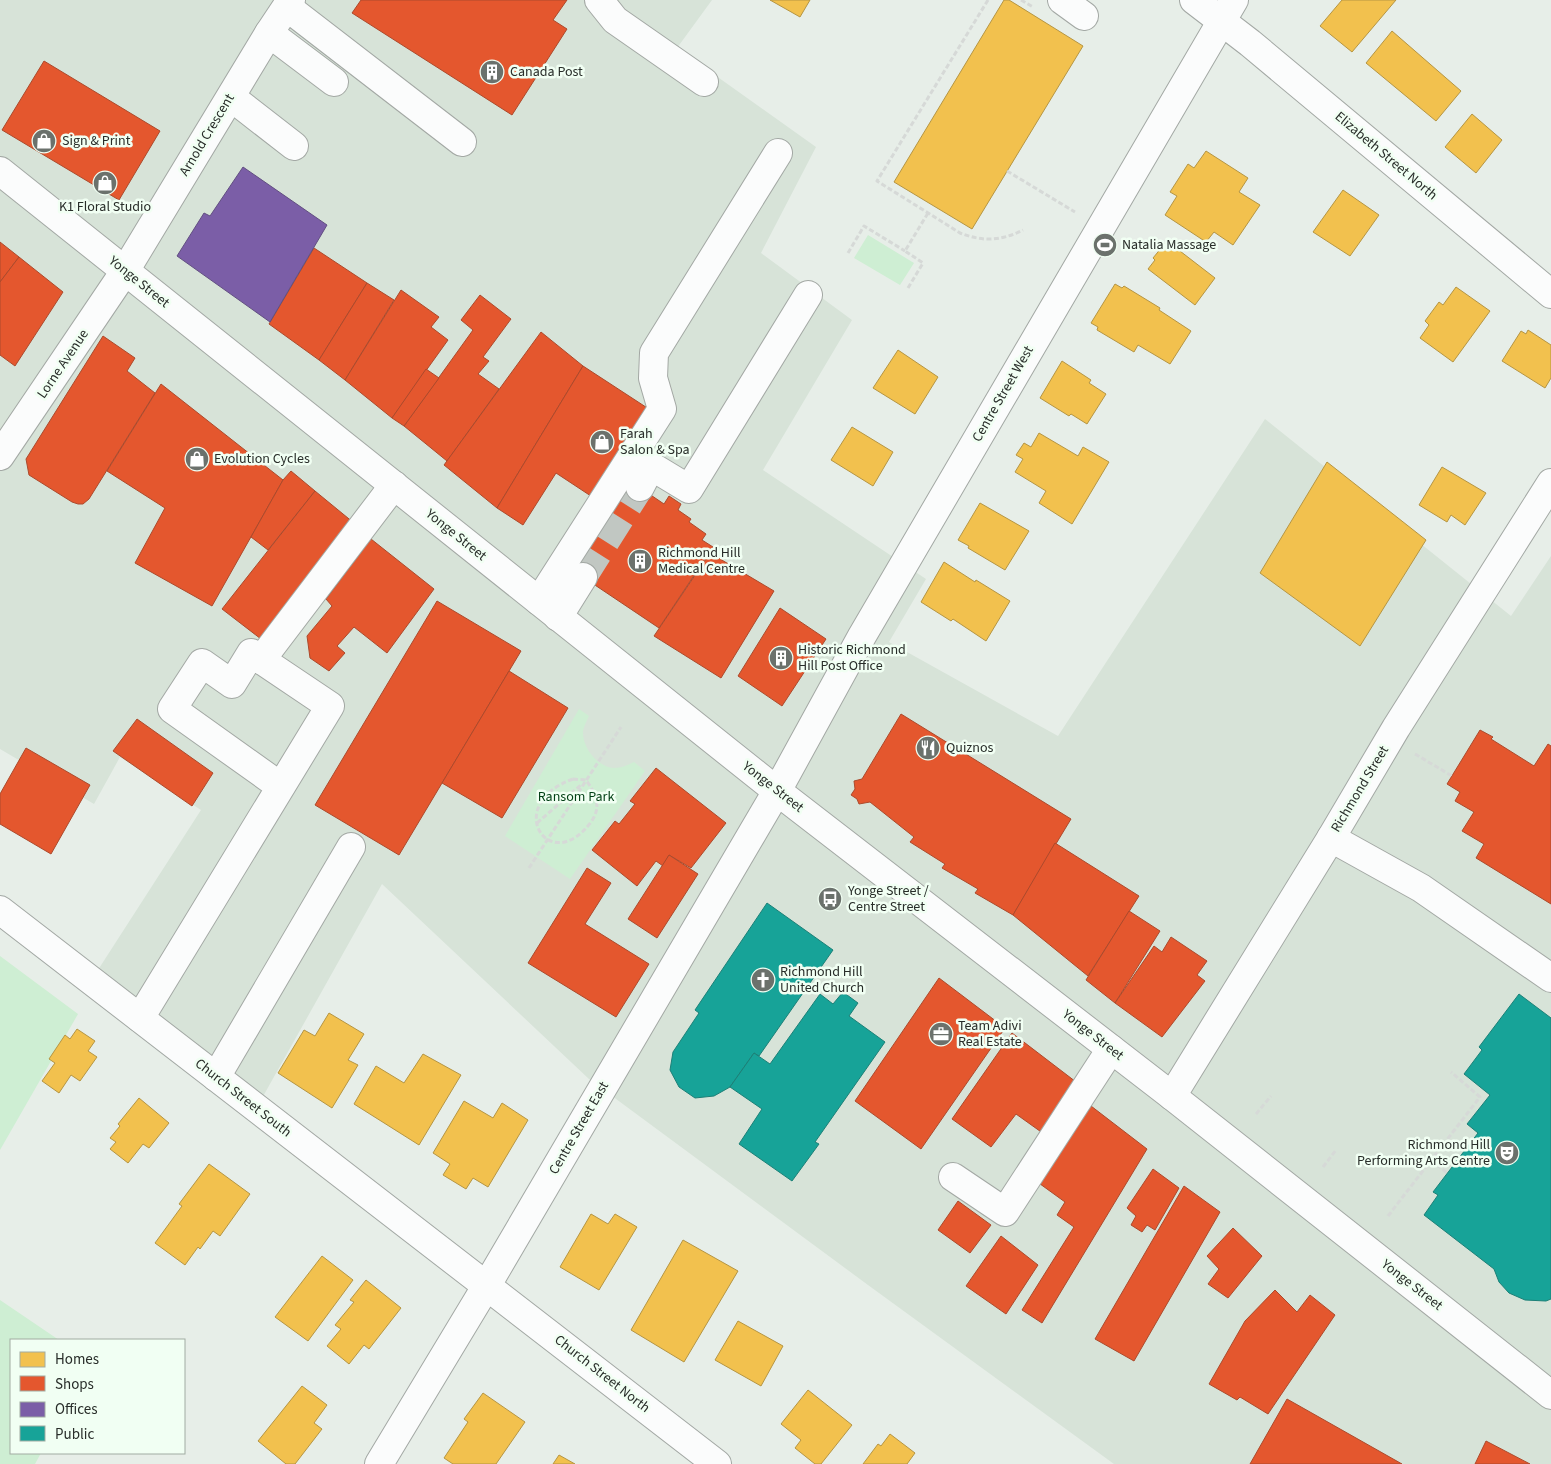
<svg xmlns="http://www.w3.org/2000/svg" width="1551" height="1464" viewBox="0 0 1551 1464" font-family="'Source Sans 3',sans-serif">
<rect width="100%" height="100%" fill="#e7eee8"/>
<path fill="#d7e3d8" d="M0,0h712l-35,48 139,99 -55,106 91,67 -89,150 163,109 -37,63 169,94 207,-317 246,197 40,-60v908h-437l-246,-179 -279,-206 -207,-195 -121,216 -165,-127 105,-163 -81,-53 -26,47 -94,-55z"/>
<g fill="#ceeed3">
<path d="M868,235l46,28 -14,22 -46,-27z"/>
<path d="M579,709l10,7c-2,4 -5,10 -6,15 -1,16 14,36 31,37 7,0 14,-3 20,-6l11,9 -75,108 -65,-43z"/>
<path d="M0,956l78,58 -78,136z"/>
<path d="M0,1300l59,40h-48v113h30l-6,11h-35z"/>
</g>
<g fill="#f2c14e" stroke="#b59543">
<path d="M770,0h40l-10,17z"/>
<path d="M1004,0h5l74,46 -111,183 -78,-47z"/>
<path d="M1342,0h54l-44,52 -32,-26z"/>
<path d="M1392,31l69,60 -25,30 -70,-58z"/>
<path d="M1472,114l30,26 -26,33 -31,-26z"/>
<path d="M1206,151l42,27 -9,14 21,13 -27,40 -19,-13 -8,10 -41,-27 12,-19 -7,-4 18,-28 6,4z"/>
<path d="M1343,190l36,25 -29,41 -37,-24z"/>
<path d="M1167,241l48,37 -20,27 -47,-36 7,-9 -2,-2z"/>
<path d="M1115,284l7,4 2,-2 36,22 -1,2 32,21 -21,33 -32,-19 -4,7 -37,-22 1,-3 -7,-4z"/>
<path d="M1456,287l34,24 -37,51 -33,-24 9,-13 -4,-4 14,-19 4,3z"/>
<path d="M1528,330l23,15v33l-6,10 -43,-27 19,-30 5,3z"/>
<path d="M898,350l40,27 -23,37 -42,-26z"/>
<path d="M1062,361l29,19 -2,3 17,11 -19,30 -16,-10 -2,2 -29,-18z"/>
<path d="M852,427l41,25 -20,34 -42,-26z"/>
<path d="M1039,433l39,23 5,-9 26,15 -37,62 -33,-21 7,-12 -31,-19 8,-13 -7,-4 8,-12 7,4z"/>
<path d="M1327,462l99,78 -66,106 -100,-73z"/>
<path d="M1442,467l44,26 -21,32 -14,-10 -4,7 -28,-17z"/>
<path d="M980,503l49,28 -24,39 -37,-22 1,-2 -11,-6z"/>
<path d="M944,562l31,20 1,-2 34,21 -24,40 -33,-22 -2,2 -30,-19z"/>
<path d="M329,1013l35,21 -16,26 10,5 -26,43 -54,-35 26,-43 11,6z"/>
<path d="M77,1029l18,12 -7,10 9,6 -17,24 -9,-6 -12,18 -17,-12 13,-18 -6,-4 16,-24 5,4z"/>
<path d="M423,1054l38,21 -42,70 -65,-41 22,-38 28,17z"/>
<path d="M139,1098l30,25 -20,25 -6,-4 -15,19 -18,-14 6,-7 -6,-4 10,-12 -2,-2z"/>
<path d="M464,1101l29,17 9,-15 26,17 -40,67 -15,-9 -7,11 -23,-14 7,-11 -17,-11z"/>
<path d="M209,1164l41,30 -30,42 -7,-5 -13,18 -2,-2 -13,18 -30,-22 27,-37 -3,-2z"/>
<path d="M591,1214l17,10 7,-10 22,13 -38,63 -39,-23z"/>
<path d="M683,1240l55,31 -54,91 -53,-32z"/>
<path d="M322,1256l31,24 -45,61 -33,-24z"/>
<path d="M366,1280l35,28 -32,41 -5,-4 -15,19 -22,-18 14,-17 -6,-4 19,-23 -4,-2z"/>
<path d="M738,1321l45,25 -22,40 -46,-26z"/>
<path d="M302,1386l25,19 -13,18 8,6 -27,35h-9l-28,-23z"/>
<path d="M808,1390l44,35 -31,39h-6l-20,-16 6,-8 -20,-16z"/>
<path d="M483,1393l42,29 -29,42h-43l-9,-6 24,-36 -4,-3z"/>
<path d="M890,1434l25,19 -8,11h-44l15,-20 3,2z"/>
<path d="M559,1455l16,9h-22z"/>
</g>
<g fill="#e4572e" stroke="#ac4a2c">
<path d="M361,0h206l-14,20 14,9 -55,86 -160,-102z"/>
<path d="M44,61l116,70 -41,69 -117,-70z"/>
<path d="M0,242l19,15 -19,25z"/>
<path d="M314,248l53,35 -48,77 -50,-36z"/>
<path d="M19,257l44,35 -48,74 -15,-11v-73z"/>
<path d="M367,283l27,17 -49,80 -26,-20z"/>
<path d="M401,290l38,27 -8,10 17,13 -56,78 -47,-38z"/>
<path d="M480,295l31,24 -28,38 6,4 -11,13 21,15 -52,72 -43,-35 69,-96 -12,-10z"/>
<path d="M541,332l42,34 -86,142 -53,-43z"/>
<path d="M103,336l32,22 -8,13 28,22 -66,106 -6,5h-5l-6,-2 -43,-27 -3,-16z"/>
<path d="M583,366l72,47 -55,89 -44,-29 -33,52 -26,-17z"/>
<path d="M426,369l13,9 -35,48 -12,-8z"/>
<path d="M161,384l122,96 -71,126 -77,-43 30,-55 -58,-37z"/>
<path d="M291,471l24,20 -47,59 -17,-13 32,-57z"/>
<path d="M630,481l34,23 5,-8 12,8 -3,6 13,9 -2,3 17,12 -4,6 11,7 -54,81 -88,-59z"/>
<path d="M315,491l39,32 -93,116 -39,-30z"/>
<path d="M371,539l63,50 -47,64 -33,-26 -17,19 8,7 -16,18 -19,-13 -3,-22 25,-30 -6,-7z"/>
<path d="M710,553l64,38 -53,87 -67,-42z"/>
<path d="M437,601l84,50 -122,204 -84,-50z"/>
<path d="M780,608l46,31 -44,67 -44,-30z"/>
<path d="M509,671l59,37 -66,110 -60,-35z"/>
<path d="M901,714l170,105 -58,96 -38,-22 3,-4 -36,-21 3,-4 -35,-22 4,-5 -44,-35 -11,2 -2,-5 -6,-4 4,-6 -1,-8 8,-2z"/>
<path d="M137,719l76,54 -21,33 -79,-55z"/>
<path d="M1480,730l13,7 -2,2 43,27 14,-22 3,2v158l-75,-46 8,-14 -22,-13 12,-19 -19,-11 5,-9 -13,-8z"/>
<path d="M26,748l64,37 -39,69 -51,-30v-30z"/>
<path d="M656,768l70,55 -35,45 -22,-13 -6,11 -7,-5 -19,25 -45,-36 23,-29 4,3 16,-20 -5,-3z"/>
<path d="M1055,843l84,53 -51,80 -75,-61z"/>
<path d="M669,855l29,19 -41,64 -29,-19z"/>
<path d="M587,868l24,15 -26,41 64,40 -33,53 -88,-54z"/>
<path d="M1129,911l31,20 -45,72 -29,-23z"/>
<path d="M1171,937l36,24 -10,14 8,6 -43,56 -47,-34 39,-57 8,6z"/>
<path d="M939,978l66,50 -84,121 -66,-48z"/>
<path d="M1012,1033l68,52 -36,49 -28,-20 -25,33 -39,-28z"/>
<path d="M1091,1106l56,43 -105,174 -20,-13 52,-83 -17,-12 8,-13 -29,-21z"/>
<path d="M1153,1169l26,19 -24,42 -8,-5 -5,7 -11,-7 5,-9 -9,-8z"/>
<path d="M1184,1186l36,26 -86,149 -39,-22z"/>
<path d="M958,1201l33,24 -21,28 -32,-23z"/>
<path d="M1233,1228l29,28 -34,42 -20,-14 11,-15 -12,-13z"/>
<path d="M1001,1236l37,29 -32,49 -40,-28z"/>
<path d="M1275,1290l22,22 13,-17 25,20 -67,99 -28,-17 -3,3 -28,-16 36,-63z"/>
<path d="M1287,1399l115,65h-152z"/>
<path d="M1486,1441l44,23h-55z"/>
</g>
<path fill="#7b5ea7" stroke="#624f81" d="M243,167l84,58 -57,97 -93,-66 27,-43 6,3z"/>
<g fill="#17a398" stroke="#1c8077">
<path d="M767,903l66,47 -74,106 -5,-3 -24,34 -16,9 -19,2 -16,-11 -9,-17 3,-18 26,-39 -4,-3z"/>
<path d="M843,992l15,11 -9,13 36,26 -70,100 4,2 -27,37 -53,-37 23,-35 -32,-22 24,-34 16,11 50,-70 13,10z"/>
<path d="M1519,994l32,24v281l-5,2 -21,-1 -16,-7 -10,-11 -5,-13 -70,-54 14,-20 -5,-3 45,-59 -11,-9 23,-29 -26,-21 18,-24 -3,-3z"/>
</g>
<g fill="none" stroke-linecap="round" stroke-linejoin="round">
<path stroke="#c1c7c2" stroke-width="28" stroke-dasharray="28 14" stroke-linecap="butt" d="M583,577l57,-90"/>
<g stroke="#a3a8a4" stroke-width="30">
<g id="minor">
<path d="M599,0l16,20 89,62"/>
<path d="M1062,0l22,16"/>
<path d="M1194,0l56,43 301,251"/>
<path d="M287,7l175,135"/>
<path d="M269,33l65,49"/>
<path d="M231,97l63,49"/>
<path d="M0,456l125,-185 144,-238 22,-33"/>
<path d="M640,487l11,-21 38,23 119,-194"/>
<path d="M539,601l123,-192 -9,-31 1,-25 124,-200"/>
<path d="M558,617l25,-40"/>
<path d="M261,660l133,-175"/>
<path d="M1331,838l90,50 130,90"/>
<path d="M0,910l717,554"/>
<path d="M140,1018l190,-312 -79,-53 -19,31 -30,-21 -30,46 108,77"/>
<path d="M216,1077l135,-230"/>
<path d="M1172,1096l159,-258 65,-110 155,-245"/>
<path d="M953,1177l52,35 106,-163"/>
<path d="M379,1464l108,-179 290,-494 85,-155 372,-636"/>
</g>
</g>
<g stroke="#a3a8a4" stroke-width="30">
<path id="major" d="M0,171l777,620 395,305 379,299"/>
</g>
<g stroke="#d6d9d7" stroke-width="3" stroke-dasharray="5 2.5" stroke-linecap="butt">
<path d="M988,0l-111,181 83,52c23,9 41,8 63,-3"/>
<path d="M1021,0l12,7"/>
<path d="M1007,171l68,41"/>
<path d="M848,253l16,-27 41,25"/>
<path d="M908,288l15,-25 -18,-12 23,-38"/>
<path d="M1415,754l37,22"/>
<path d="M573,779l13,1c10,14 16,27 5,42 -41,56 -90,-17 -18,-43z"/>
<path d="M537,823l45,-39"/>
<path d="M529,868l92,-141"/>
<path d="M1256,1114l15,-18"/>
<path d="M1431,1160l16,13"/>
<path d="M1323,1167l13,-17"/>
<path d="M1388,1216l92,-119 -29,-25"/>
</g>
<use href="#minor" stroke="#fbfcfc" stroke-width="28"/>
<use href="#major" stroke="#fbfcfc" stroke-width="28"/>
</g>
<defs>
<g id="building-disc" transform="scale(1.25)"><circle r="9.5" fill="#6b716c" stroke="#f1fff3"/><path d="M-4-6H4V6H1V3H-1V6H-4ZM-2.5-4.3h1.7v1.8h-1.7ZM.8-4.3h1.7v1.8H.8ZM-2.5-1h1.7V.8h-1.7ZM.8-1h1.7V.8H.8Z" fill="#fff"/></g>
<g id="shop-disc" transform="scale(1.25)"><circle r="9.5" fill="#6b716c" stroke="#f1fff3"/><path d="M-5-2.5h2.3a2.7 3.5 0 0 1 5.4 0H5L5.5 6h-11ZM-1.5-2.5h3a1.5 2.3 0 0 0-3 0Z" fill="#fff"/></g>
<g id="stadium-disc" transform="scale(1.25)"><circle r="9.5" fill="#6b716c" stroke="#f1fff3"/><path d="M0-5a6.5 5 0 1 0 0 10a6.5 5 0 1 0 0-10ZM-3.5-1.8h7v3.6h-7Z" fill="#fff"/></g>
<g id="restaurant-disc" transform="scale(1.25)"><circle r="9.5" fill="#6b716c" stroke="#f1fff3"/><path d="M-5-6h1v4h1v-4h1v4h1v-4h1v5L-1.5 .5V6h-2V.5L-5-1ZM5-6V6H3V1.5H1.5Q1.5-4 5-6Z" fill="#fff"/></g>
<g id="bus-disc" transform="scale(1.25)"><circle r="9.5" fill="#6b716c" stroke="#f1fff3"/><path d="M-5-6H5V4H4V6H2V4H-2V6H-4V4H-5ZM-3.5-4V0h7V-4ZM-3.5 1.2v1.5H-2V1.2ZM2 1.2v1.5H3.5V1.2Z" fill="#fff"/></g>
<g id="church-disc" transform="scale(1.25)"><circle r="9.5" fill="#6b716c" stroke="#f1fff3"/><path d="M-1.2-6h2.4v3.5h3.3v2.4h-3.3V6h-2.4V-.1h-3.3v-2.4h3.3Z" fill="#fff"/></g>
<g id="office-disc" transform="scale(1.25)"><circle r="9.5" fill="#6b716c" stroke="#f1fff3"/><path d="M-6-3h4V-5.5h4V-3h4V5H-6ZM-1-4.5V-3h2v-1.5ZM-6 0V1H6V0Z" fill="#fff"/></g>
<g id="theatre-disc" transform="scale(1.25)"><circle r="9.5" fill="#6b716c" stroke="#f1fff3"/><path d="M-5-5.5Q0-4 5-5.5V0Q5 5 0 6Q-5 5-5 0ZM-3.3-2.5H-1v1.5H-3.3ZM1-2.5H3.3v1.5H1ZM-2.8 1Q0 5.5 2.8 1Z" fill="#fff"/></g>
</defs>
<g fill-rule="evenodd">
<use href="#building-disc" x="492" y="72"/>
<use href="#shop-disc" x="44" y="141"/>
<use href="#shop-disc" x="105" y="183"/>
<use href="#stadium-disc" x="1105" y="245"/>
<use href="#shop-disc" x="602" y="442"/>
<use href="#shop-disc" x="197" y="459"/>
<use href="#building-disc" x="640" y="561"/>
<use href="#building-disc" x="781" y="658"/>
<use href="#restaurant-disc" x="928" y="748"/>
<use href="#bus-disc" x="830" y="899"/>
<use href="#church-disc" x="763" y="980"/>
<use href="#office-disc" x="941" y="1034"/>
<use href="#theatre-disc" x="1507" y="1153"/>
</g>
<g text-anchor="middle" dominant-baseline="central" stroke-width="5" stroke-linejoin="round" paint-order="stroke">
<g font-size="14" fill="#282d29" stroke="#f1fff3" text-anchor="start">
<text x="510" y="72">Canada Post</text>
<text x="62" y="141">Sign &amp; Print</text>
<text x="105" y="207" text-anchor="middle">K1 Floral Studio</text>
<text x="1122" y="245">Natalia Massage</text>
<text x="620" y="434">Farah<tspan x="620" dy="16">Salon &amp; Spa</tspan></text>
<text x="214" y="459">Evolution Cycles</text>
<text x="658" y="553">Richmond Hill<tspan x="658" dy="16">Medical Centre</tspan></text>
<text x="798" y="650">Historic Richmond<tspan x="798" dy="16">Hill Post Office</tspan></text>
<text x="946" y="748">Quiznos</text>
<text x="848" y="891">Yonge Street /<tspan x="848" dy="16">Centre Street</tspan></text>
<text x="780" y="972">Richmond Hill<tspan x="780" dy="16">United Church</tspan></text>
<text x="958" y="1026">Team Adivi<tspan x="958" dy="16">Real Estate</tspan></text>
<text x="1490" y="1145" text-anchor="end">Richmond Hill<tspan x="1490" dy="16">Performing Arts Centre</tspan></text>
</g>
<g font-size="14" fill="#282d29" stroke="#f1fff3">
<text transform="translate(207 135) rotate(-59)">Arnold Crescent</text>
<text transform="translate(1386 156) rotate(40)">Elizabeth Street North</text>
<text transform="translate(139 282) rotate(39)">Yonge Street</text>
<text transform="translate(63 364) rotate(-56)">Lorne Avenue</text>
<text transform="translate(1003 394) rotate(-60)">Centre Street West</text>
<text transform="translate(456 535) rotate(39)">Yonge Street</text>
<text transform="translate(773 787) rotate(38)">Yonge Street</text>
<text transform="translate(1360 789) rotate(-59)">Richmond Street</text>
<text transform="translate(1093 1035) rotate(38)">Yonge Street</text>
<text transform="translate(243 1098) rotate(38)">Church Street South</text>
<text transform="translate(579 1128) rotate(-60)">Centre Street East</text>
<text transform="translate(1412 1285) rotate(38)">Yonge Street</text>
<text transform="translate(602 1374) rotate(38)">Church Street North</text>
</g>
<g font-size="14" fill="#003f14" stroke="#f1fff3">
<text x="576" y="797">Ransom Park</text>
</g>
</g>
<rect x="10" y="1339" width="175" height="115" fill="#f1fff3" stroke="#a1aba2"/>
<rect x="20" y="1352" width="25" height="15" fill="#f2c14e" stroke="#a1aba2"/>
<text x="55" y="1364" font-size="15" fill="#282d29">Homes</text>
<rect x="20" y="1376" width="25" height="15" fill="#e4572e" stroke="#a1aba2"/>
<text x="55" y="1389" font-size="15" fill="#282d29">Shops</text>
<rect x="20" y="1402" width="25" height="15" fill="#7b5ea7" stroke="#a1aba2"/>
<text x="55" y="1414" font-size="15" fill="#282d29">Offices</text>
<rect x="20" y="1426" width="25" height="15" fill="#17a398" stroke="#a1aba2"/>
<text x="55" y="1439" font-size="15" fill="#282d29">Public</text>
</svg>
